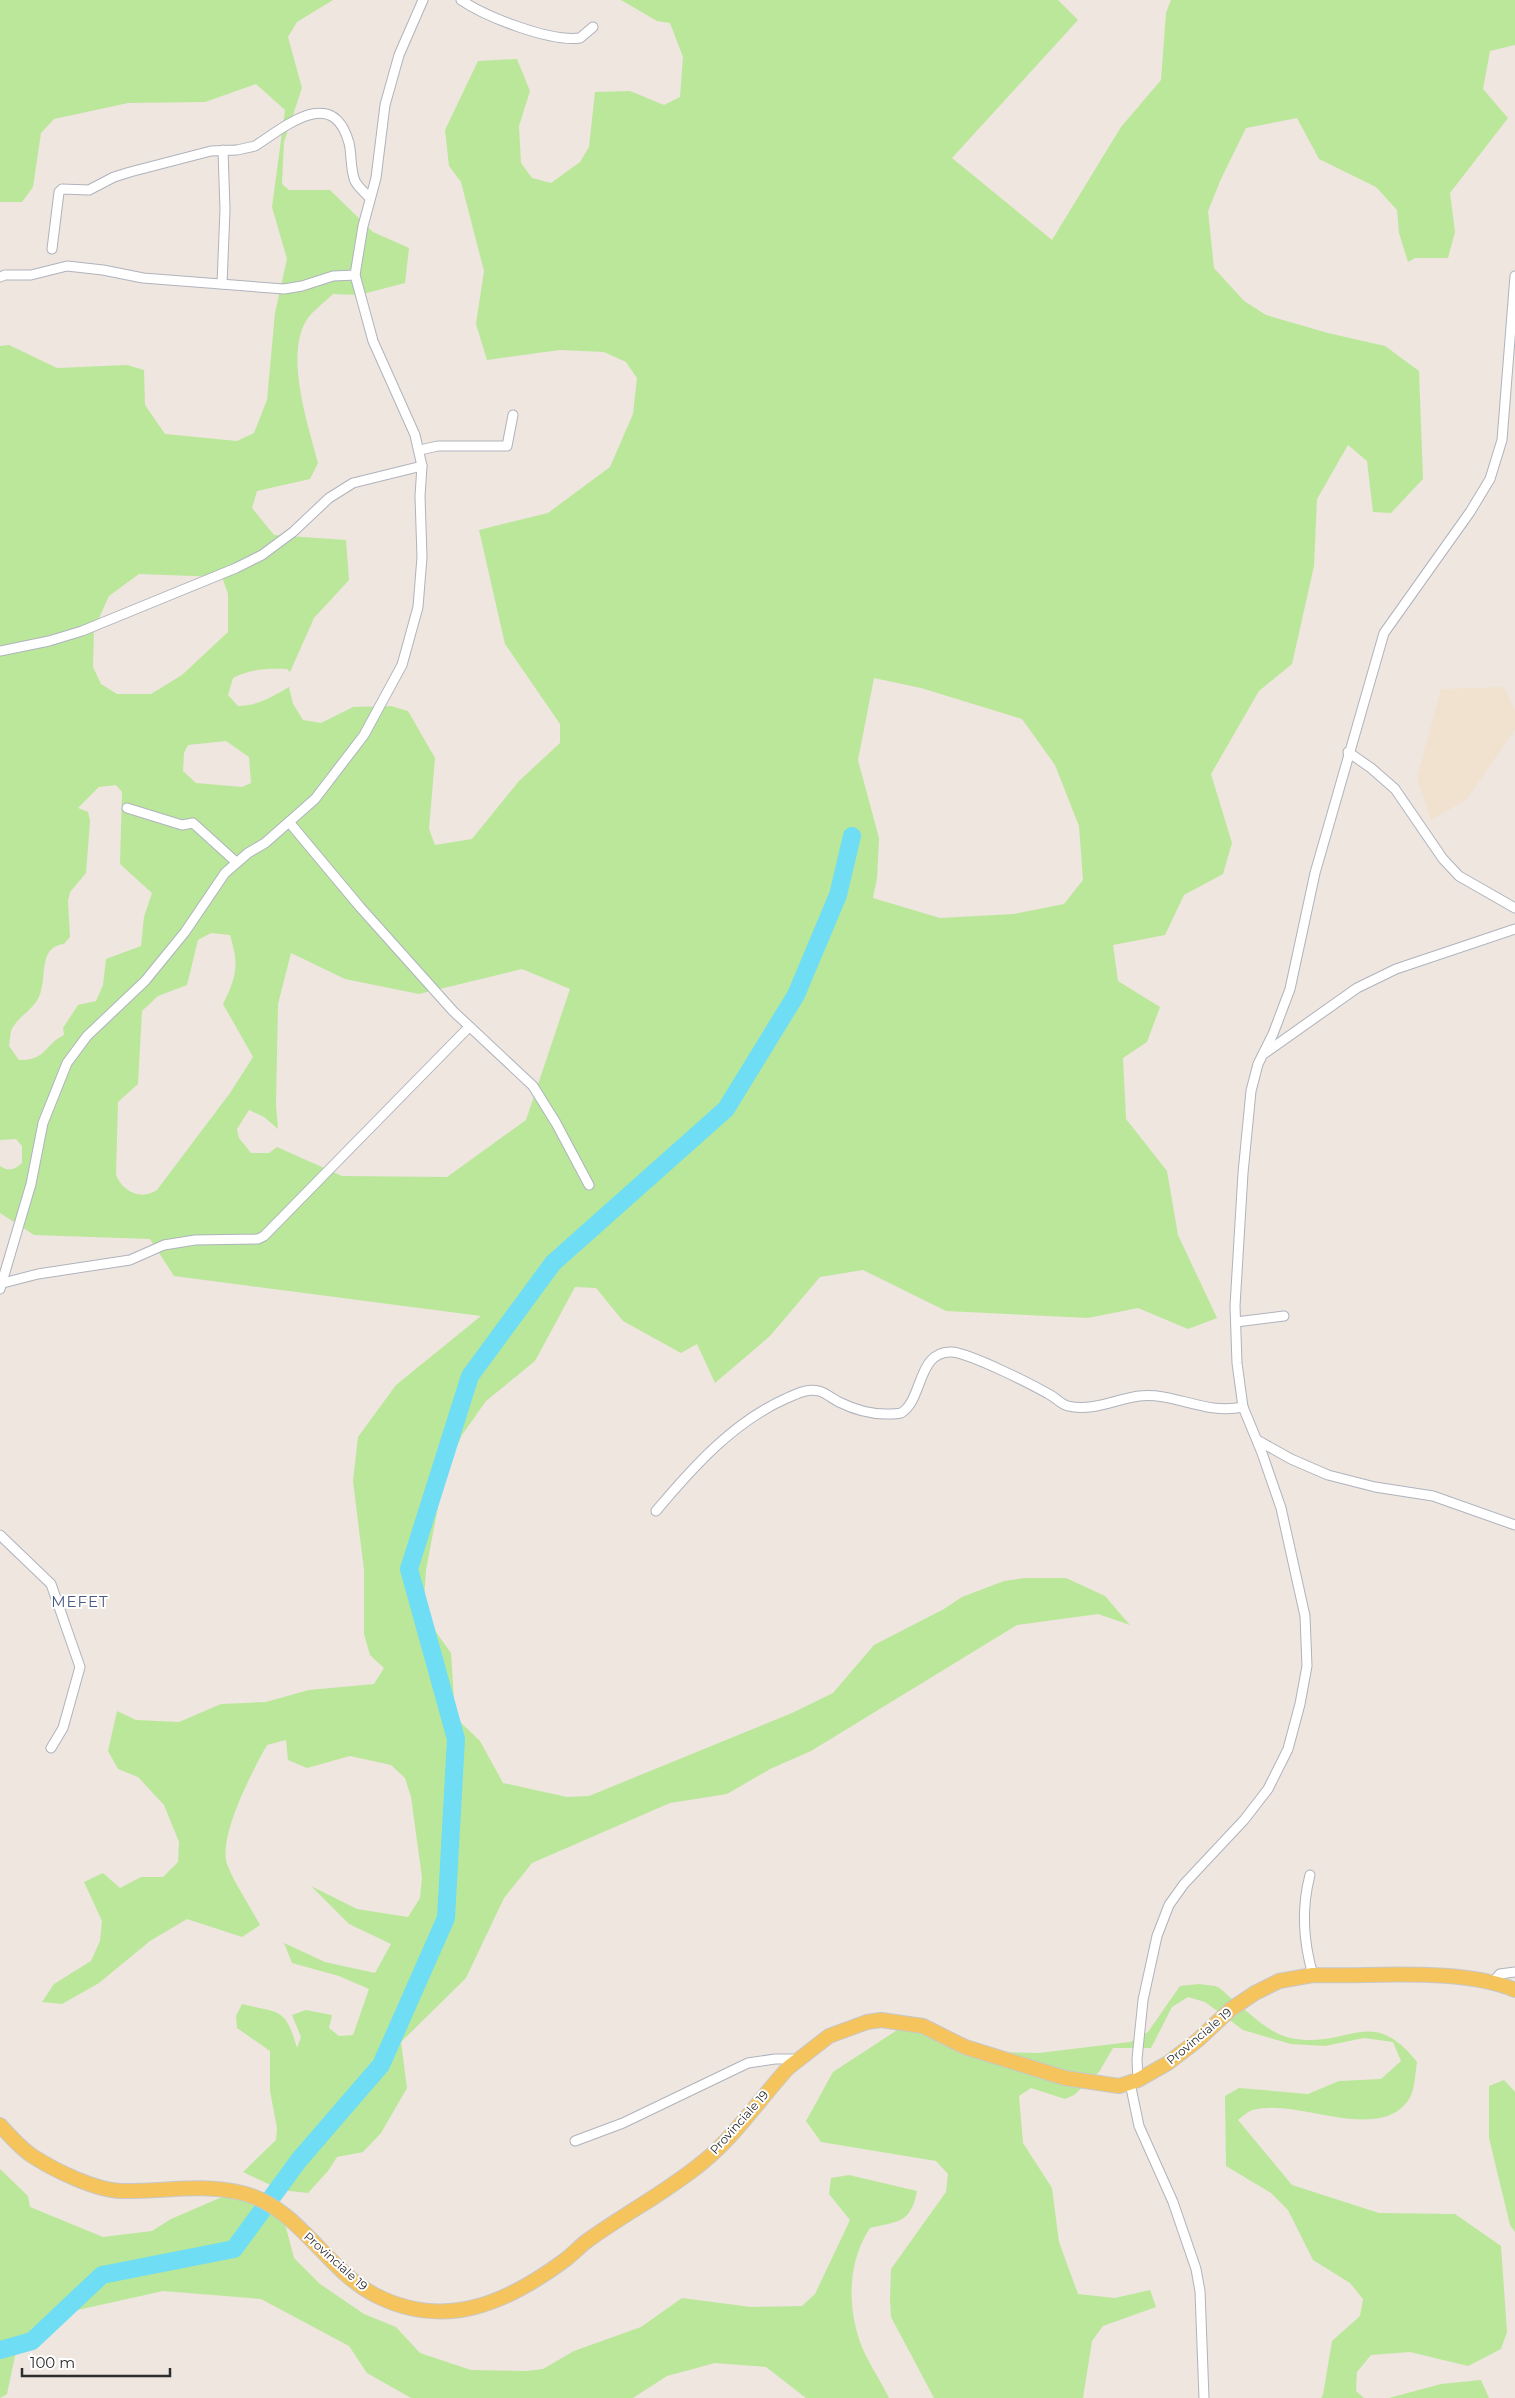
<svg xmlns="http://www.w3.org/2000/svg" width="1515" height="2398" viewBox="0 0 1515 2398" font-family="Montserrat,sans-serif">
<rect width="100%" height="100%" fill="#eee6df"/>
<path fill="#f0e2ce" d="M1504,687l11,23v19l-48,70 -36,21 -14,-42 24,-89z"/>
<g fill="#bbe79a" fill-rule="evenodd">
<path d="M0,0h333l-36,22 -9,15 14,51 -18,54 -2,42 7,6h41l43,42 36,16 -4,35 -46,12 -26,-1c-9,9 -21,17 -27,27 -21,36 2,104 12,142l-8,16 -53,12 -5,17 22,27 72,5 3,40 -35,38 -24,54 -3,-3c-20,-1 -37,0 -54,9l-5,17 10,11c19,0 34,-9 51,-19l4,17 10,16 18,3 32,-16 38,-1 17,5 27,47 -6,71 6,16 37,-6 47,-58 41,-38v-19l-55,-80 -26,-114 69,-17 62,-46 23,-53 4,-36 -11,-16 -22,-10 -44,-2 -73,10 -11,-36 8,-53 -23,-89 -12,-16 -4,-36 33,-69 39,-2 13,32 -11,35 2,37 11,15 19,5 29,-21 9,-15 6,-55 35,-1 34,14 16,-8 3,-40 -13,-34 -13,-2 -36,-21h437l20,20 -126,138 100,82 69,-113 40,-47 5,-67 5,-13h344v45l-25,6 -7,38 25,29 -58,75 5,39 -7,26h-33l-7,4 -9,-29 -2,-23 -21,-23 -57,-28 -22,-41 -51,10 -25,51 -13,32 6,57 30,33 22,14 62,18 57,13 34,25 4,108 -32,34 -18,-1 -6,-51 -19,-16 -31,54 -3,67 -22,98 -33,27 -48,83 21,69 -9,31 -39,21 -19,40 -52,10 5,36 42,26 -13,35 -24,16 3,61 41,52 11,64 39,83 -29,11 -50,-21 -50,10 -142,-7 -83,-41 -43,7 -50,59 -55,47 -18,-39 -16,9 -58,-32 -27,-33 -21,-1 -40,74 -49,40 -24,34 -18,40 -18,95 -3,44 28,39 4,64 25,24 23,42 64,14 22,-1 203,-83 41,-20 41,-48 70,-36 18,-12 42,-16 21,-3h41l39,18 25,29 -32,-11 -81,11 -206,126 -41,18 -43,25 -57,9 -138,60 -28,35 -38,80 -65,64 6,46 -26,45 -18,19 -26,5 -9,14 -20,22 -27,-3 -38,-18 33,-32 1,-12 -7,-37v-40l-33,-23 -1,-12 6,-12c39,10 43,3 55,44l4,-11 -9,-22 14,-5 26,5 -3,13 10,8 14,-1 16,-46 -30,-13 -47,-13 -8,-20 41,19 50,11 16,-29 -42,-20 -38,-38 46,23 51,8 12,-19 2,-21 -11,-80 -6,-19 -14,-13 -41,-9 -43,12 -19,-8 -2,-20 -19,5c-14,25 -49,91 -40,119 7,19 23,42 33,61l-18,12 -55,-18 -37,22 -51,42 -37,21 -20,-2 12,-18 37,-23 9,-20 2,-20 -18,-39 19,-9 17,15 21,-11h22l15,-15 1,-20 -15,-37 -26,-28 -20,-8 -10,-18 9,-40 19,9 43,2 42,-18 45,-2 43,-12 65,-6 10,-16 -14,-13 -6,-21v-64l-11,-89 5,-44 38,-52 85,-69 -307,-40 -24,-37 -116,-4 -34,-22v-47c9,6 14,4 22,-3v-17l-6,-7 -16,1v-794l9,-1 48,23 70,-3 17,5 1,35 20,29 72,7 17,-8 13,-33 8,-87 12,-54 -15,-52 13,-97 -29,-26 -51,18 -77,1 -74,16 -13,14 -8,54 -11,15h-22zM139,574l83,3 6,17v38l-46,43 -31,19h-34l-16,-10 -8,-17 1,-38 15,-33zM874,678l47,10 101,31 33,46 24,61 4,54 -19,24 -50,10 -74,4 -67,-20 4,-20 2,-40 -21,-78zM226,741l23,16 2,26 -9,4 -46,-4 -13,-12 1,-18 4,-8zM116,785l6,7 -2,72 32,29 -8,24 -3,29 -35,13 -3,26 -7,16 -18,4 -15,23 1,7c-19,9 -18,26 -45,25l-10,-14c1,-6 1,-15 4,-19 8,-13 22,-18 27,-33 7,-18 -2,-47 24,-50l6,-7 -2,-36 2,-9 16,-19 4,-52 -2,-9 -10,-4 21,-21zM211,933l19,2c9,30 7,41 -7,69l30,53 -23,36 -73,97c-16,11 -35,1 -41,-15l2,-73 20,-18 4,-73 16,-15 29,-11 11,-45zM291,953l54,26 74,15 103,-25 48,20 -44,131 -79,57 -105,-1 -65,-29 -8,6h-18l-12,-15 -2,-9 12,-19 15,7 14,12 -2,-24 2,-101z"/>
<path d="M1199,1984c5,1 13,1 19,3 5,3 10,9 14,12 20,16 39,37 64,40 54,8 76,-34 121,23 -2,11 -2,28 -8,37 -29,46 -114,-2 -156,11 -5,1 -11,7 -15,10l54,65 87,28 76,1 46,32 6,86 -6,17 -33,17 -58,-14 -39,3 -14,17 -1,19 8,7h-43l2,-3 9,-54 28,-25 3,-17 -13,-16 -37,-23 -25,-50 -17,-17 -45,-27 -1,-70 14,-8 69,6 31,-13 42,-2 20,-18 -8,-19 -29,-4 -39,8 -34,-2 -48,-14 -38,-28 -17,-5 -16,10 -21,41h-38l-14,24 -25,23 -9,4 -34,-11 -12,8 4,47 29,45 7,54 19,52 37,4 35,-8 6,17 -53,19 -11,15 -9,57h-149l-43,-81 -1,-18 1,-30 55,-77 2,-18 -12,-13 -115,-19 -15,-21 27,-49 75,-49 77,29 54,1 91,-11 18,-10 32,-46z"/>
<path d="M1504,2080l11,12v140l-5,-7 -21,-87v-52z"/>
<path d="M0,2169l28,27 2,11 73,30 49,-6 19,-12 51,-22 18,2 33,12 12,13 9,34 26,26 44,30 32,13 24,26 51,17 56,1 16,-2 31,-18 67,-24 41,-29 69,9 51,-1 13,-12 35,-74 -21,-26 2,-16 18,-3 68,16c-6,32 -18,30 -47,37 -23,34 -23,81 -8,119 7,17 19,34 27,51h-83l-40,-31 -51,-4 -48,13 -34,22h-222l-44,-25 -18,-27 -88,-47 -98,-8 -90,20 -41,17 -17,28 -8,38 -7,4z"/>
<path d="M1481,2380l8,18h-100l52,-14z"/>
</g>
<g fill="none" stroke-linecap="round" stroke-linejoin="round">
<path stroke="#6fddf3" stroke-width="18" d="M0,2350l32,-9 70,-66 132,-26 65,-89 82,-95 65,-147 10,-179 -47,-170 61,-193 83,-113 173,-154 70,-114 42,-100 14,-59"/>
<g stroke="#afb3bd" stroke-width="11">
<g id="minor">
<path d="M461,0c25,17 89,42 119,38l13,-11"/>
<path d="M52,249l7,-57 3,-3 27,1 25,-13 16,-5 81,-21 26,-1 18,-4c31,-20 78,-61 94,-3 3,12 1,26 6,38 3,6 10,12 15,17"/>
<path d="M0,277l5,-2h26l36,-9 36,4 40,8 141,11 18,-3 31,-10 22,-1"/>
<path d="M222,284l3,-74 -2,-60"/>
<path d="M420,450l18,-4h69l6,-31"/>
<path d="M0,651l49,-10 33,-10 154,-63 26,-13 31,-23 36,-34 24,-15 69,-17"/>
<path d="M1348,752l23,16 24,21 48,70 16,17 56,32"/>
<path d="M127,808l55,17 11,-2 43,39"/>
<path d="M289,822l71,85 93,104 80,75 23,37 33,62"/>
<path d="M1265,1053l92,-65 39,-19 119,-40"/>
<path d="M3,1283l35,-9 92,-14 34,-15 31,-5 63,-1 6,-3 205,-209"/>
<path d="M0,1289l31,-105 12,-61 24,-60 20,-27 58,-55 40,-49 40,-59 23,-20 17,-10 50,-44 49,-64 38,-70 16,-58 4,-50 -2,-61 2,-30 -7,-31 -42,-94 -18,-66 8,-49 13,-48 9,-73 14,-50 24,-55"/>
<path d="M1236,1322l48,-6"/>
<path d="M1257,1440l34,19 37,16 47,12 58,9 82,29"/>
<path d="M656,1511c37,-44 77,-89 131,-113 10,-4 20,-10 32,-7 7,2 14,8 20,11 14,7 32,12 47,12 4,0 12,0 15,-1 22,-12 16,-63 51,-61 20,2 81,33 100,44 5,3 10,9 16,10 24,6 48,-7 71,-10 36,-4 64,19 104,11"/>
<path d="M0,1535l51,49 29,83 -17,61 -12,20"/>
<path d="M1310,1875c-9,34 -7,66 3,100"/>
<path d="M1492,1983l8,-9 15,-2"/>
<path d="M1138,2080l-1,-21 6,-59 14,-64 12,-31 15,-21 60,-64 24,-31 20,-40 12,-45 7,-38 -2,-50 -24,-108 -19,-55 -19,-46 -6,-44 -2,-57 8,-133 8,-82 7,-27 15,-30 17,-45 25,-116 69,-240 86,-121 20,-33 12,-39 13,-164"/>
<path d="M1130,2083l9,43 34,76 23,67 4,22 4,107"/>
<path d="M575,2141l48,-18 125,-60 27,-4h23"/>
</g>
</g>
<g stroke="#c8c8c8" stroke-width="16">
<path id="primary" d="M0,2125c10,11 21,24 34,32 22,14 61,33 87,34 41,1 80,-8 121,2 57,14 83,76 133,102 70,36 132,8 190,-35 8,-6 14,-13 22,-19 37,-27 80,-49 116,-79 32,-26 57,-63 85,-94l41,-32 38,-14 14,-2 42,6 42,21 100,31 54,8 19,-6 30,-17 30,-23 33,-31 24,-16 24,-12 34,-6c59,2 148,-8 202,15"/>
</g>
<use href="#minor" stroke="#fff" stroke-width="9"/>
<use href="#primary" stroke="#f6c45c" stroke-width="14"/>
</g>
<g text-anchor="middle" dominant-baseline="central" stroke-width="4" stroke-linejoin="round" paint-order="stroke">
<g font-size="12" fill="#2d2d2d" stroke="#fff">
<text transform="translate(1199 2036) rotate(-40)">Provinciale 19</text>
<text transform="translate(739 2122) rotate(-48)">Provinciale 19</text>
<text transform="translate(336 2261) rotate(42)">Provinciale 19</text>
</g>
<g font-size="15" letter-spacing="1" fill="#4a5980" stroke="#fff">
<text x="80" y="1601">MEFET</text>
</g>
</g>
<path d="M22 2368v8h148v-8" fill="none" stroke="#2d2d2d" stroke-width="2.5"/>
<text x="30" y="2368" font-size="15" fill="#2d2d2d" stroke="#ffffff" stroke-width="4" paint-order="stroke">100 m</text>
</svg>
